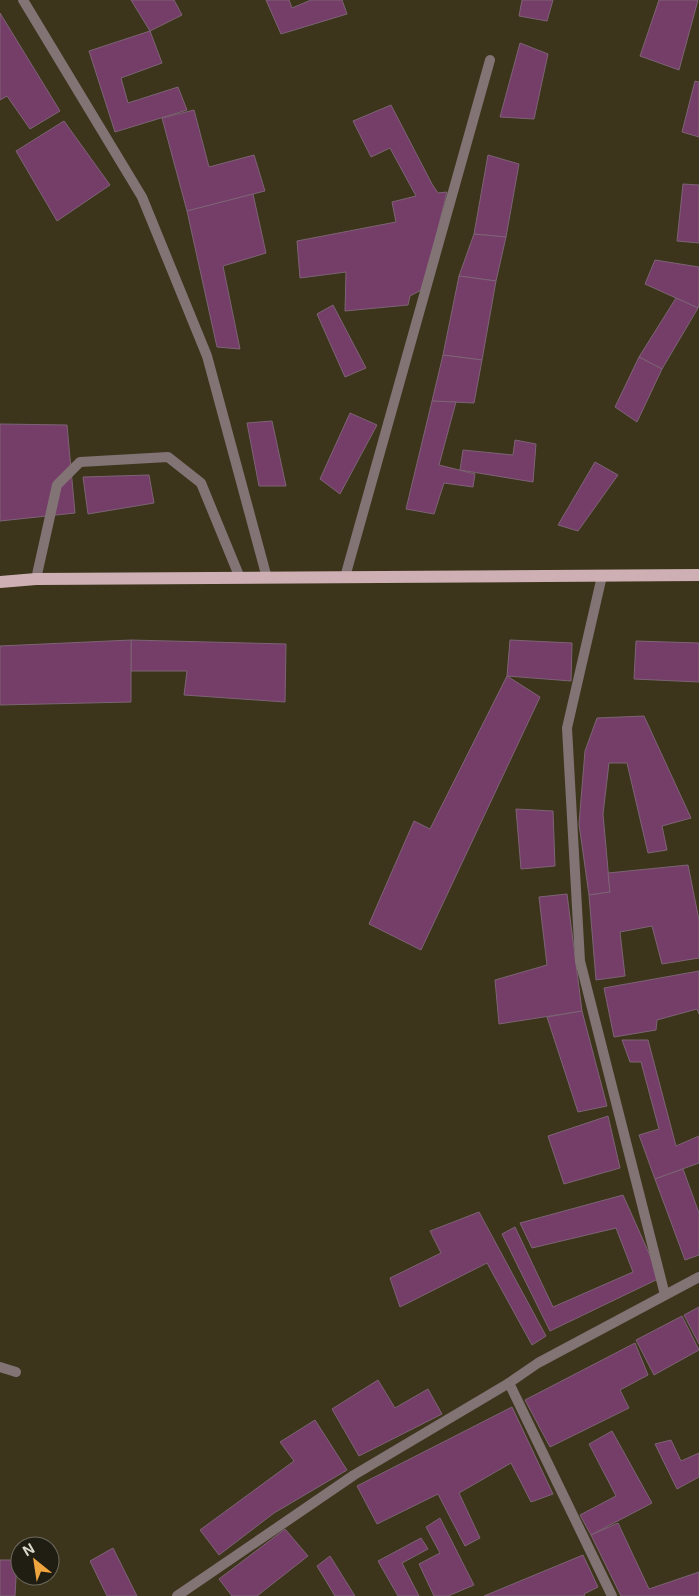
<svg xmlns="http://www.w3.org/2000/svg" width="699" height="1596" viewBox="0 0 699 1596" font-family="Inter,sans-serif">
<rect width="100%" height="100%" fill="#3c351b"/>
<g fill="#753e68" stroke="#7d6375">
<path d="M131,0h43l8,15 -32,16z"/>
<path d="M266,0h23l3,8 19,-8h31l5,14 -66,20z"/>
<path d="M522,0h31l-6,21 -28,-5z"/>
<path d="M659,0h39l-19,70 -39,-14z"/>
<path d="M0,13l60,98 -30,18 -23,-33 -7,4z"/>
<path d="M150,31l12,32 -41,15 7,25 50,-16 9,23 -72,22 -26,-81z"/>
<path d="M520,43l28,11 -14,65 -34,-2z"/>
<path d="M695,81l4,1v55l-17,-5z"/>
<path d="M391,105l41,79 6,9 9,-1 -24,97 -13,7 -2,9 -63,6 1,-39 -46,6 -3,-37 99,-19 -4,-20 24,-6 -26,-48 -19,9 -18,-36z"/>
<path d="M194,110l15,57 45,-12 11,36 -78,20 -25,-93z"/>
<path d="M64,121l46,64 -53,36 -41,-70z"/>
<path d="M488,155l31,9 -13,73 -32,-3z"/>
<path d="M683,184l16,1v58l-22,-2z"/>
<path d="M253,194l13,59 -43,13 17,83 -23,-2 -30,-136z"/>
<path d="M474,234l32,3 -10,44 -37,-5z"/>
<path d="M655,260l44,7v37l-1,4 -53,-24z"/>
<path d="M459,276l37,5 -14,79 -39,-5z"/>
<path d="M676,298l22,10 -36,61 -23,-12z"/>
<path d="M333,305l33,63 -21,9 -28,-63z"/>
<path d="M443,355l39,5 -8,43 -42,-2z"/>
<path d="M639,357l23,12 -25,53 -22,-15z"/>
<path d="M432,401l24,1 -17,63 36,9 -2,13 -29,-4 -10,31 -28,-5z"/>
<path d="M350,413l27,12 -37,69 -20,-15z"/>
<path d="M272,421l14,65h-27l-12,-63z"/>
<path d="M0,424l67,1 8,88 -75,8z"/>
<path d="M515,440l21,4 -3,38 -73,-12 3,-20 50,5z"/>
<path d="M595,462l23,13 -40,56 -20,-6z"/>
<path d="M149,475l5,28 -66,11 -5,-37z"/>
<path d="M131,640l155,4 -1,58 -101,-7 3,-24h-56z"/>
<path d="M131,640v62l-131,3v-59z"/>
<path d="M510,640l62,3 -1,38 -64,-5z"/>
<path d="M636,641l63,2v39l-65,-3z"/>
<path d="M507,676l33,21 -119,253 -52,-26 45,-103 16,8z"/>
<path d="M644,716l47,102 -29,8 5,24 -19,3 -21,-90h-18l-6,51 7,78 -21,3 -10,-71 6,-73 12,-33z"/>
<path d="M516,809l37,2 2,55 -34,3z"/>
<path d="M688,865l11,55v38l-37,6 -10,-38 -32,6 5,44 -29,4 -7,-85 21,-3 -2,-19z"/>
<path d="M567,894l15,117 -83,13 -4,-44 52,-15 -8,-68z"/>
<path d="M699,971v43l-2,-5 -40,11 -1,10 -42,7 -10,-49z"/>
<path d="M582,1011l25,95 -29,6 -31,-95z"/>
<path d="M622,1040h26l28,106 23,-10v27l-44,16 -16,-44 20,-6 -18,-67h-11z"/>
<path d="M608,1116l12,52 -56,16 -16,-48z"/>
<path d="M683,1169l16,44v42l-14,5 -30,-81z"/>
<path d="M623,1195l37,83 -110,53 -48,-97 13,-7 38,80 80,-35 -17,-44 -84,20 -12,-25z"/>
<path d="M479,1212l67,124 -14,9 -45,-82 -87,44 -10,-29 51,-25 -11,-22z"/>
<path d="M699,1307v37l-15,-29z"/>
<path d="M682,1316l17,34 -45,25 -18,-35z"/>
<path d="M635,1343l13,32 -28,15 9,18 -79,39 -25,-47z"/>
<path d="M378,1380l17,28 33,-19 14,25 -83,42 -27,-47z"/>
<path d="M512,1407l41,87 -22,8 -20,-39 -52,30 21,45 -15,8 -27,-52 -61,30 -20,-38z"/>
<path d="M315,1420l32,50 -73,43 -55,42 -19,-25 94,-69 -14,-19z"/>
<path d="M612,1431l40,72 -61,32 -11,-20 36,-19 -27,-52z"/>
<path d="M671,1440l10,21 18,-8v24l-22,12 -22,-45z"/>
<path d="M440,1518l34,67 -26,11h-14l-15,-32 21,-11 -14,-26z"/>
<path d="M618,1523l31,66 50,-17v24h-78l-30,-61z"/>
<path d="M285,1529l23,27 -51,40h-25l-13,-17z"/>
<path d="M421,1538l7,11 -26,14 17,33h-21l-20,-35z"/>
<path d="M113,1548l24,48h-30l-17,-35z"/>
<path d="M583,1555l15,32 -14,7 1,2h-101z"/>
<path d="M330,1556l25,40h-20l-18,-30z"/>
<path d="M0,1560h17l-2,36h-15z"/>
</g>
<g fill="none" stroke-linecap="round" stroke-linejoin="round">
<g stroke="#827375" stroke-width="10">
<path d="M23,0l119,197 65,159 60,222"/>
<path d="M602,576l-35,152 13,233 85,334"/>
<path d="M345,577l145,-517"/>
<path d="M36,579l21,-94 23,-23 88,-5 33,26 39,95"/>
<path d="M0,1367l16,5"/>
<path d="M509,1383l103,213"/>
<path d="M177,1596l177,-121 155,-92 29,-20 161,-86"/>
</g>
<path stroke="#ceb0b4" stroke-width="12" d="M0,582l36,-3 663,-4"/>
</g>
<g transform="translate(35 1561) rotate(330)"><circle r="24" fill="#201d12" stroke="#6b685b"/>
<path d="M0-4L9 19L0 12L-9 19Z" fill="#f0a63e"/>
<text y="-8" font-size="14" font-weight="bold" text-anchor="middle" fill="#dbd8c9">N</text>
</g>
</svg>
